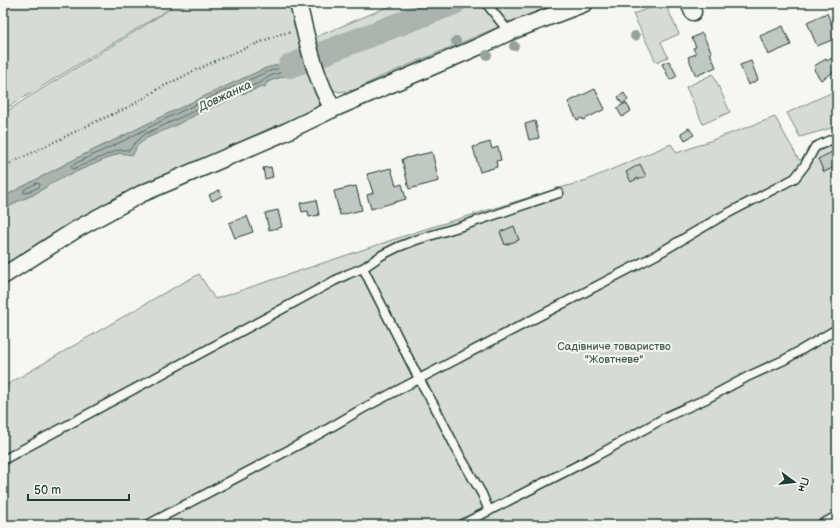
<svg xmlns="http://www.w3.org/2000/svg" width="840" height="528" viewBox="0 0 840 528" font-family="'Balsamiq Sans',sans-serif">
<rect width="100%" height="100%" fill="#f6f6f2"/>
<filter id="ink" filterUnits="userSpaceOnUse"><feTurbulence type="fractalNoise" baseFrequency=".025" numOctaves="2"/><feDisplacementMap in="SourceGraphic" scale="8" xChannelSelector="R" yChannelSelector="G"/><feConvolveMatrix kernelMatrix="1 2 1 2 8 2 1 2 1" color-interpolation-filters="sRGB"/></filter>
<g filter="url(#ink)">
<g fill="#d6dbd6" stroke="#7a8c85">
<path d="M3,3h289l14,55 -40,10 -46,21 -55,26 -42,21 -44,21 -76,40v-83l24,-16 114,-70 30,-20 -168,102z"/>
<path d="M397,3h161l-47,19 -12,-3 4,6 -125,53 -23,12 -16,2 -10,-4 -18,-49z"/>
<path d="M663,3h2l14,31 -18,8 7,15 -12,5 -23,-48z"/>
<path d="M310,65l13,34 -5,7 -18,11 -25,9 -49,22 -47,22 -87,45 -42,20 -47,31v-55l15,-10 15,-6 24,-15 39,-17 41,-17 10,-8 17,-9 10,-3 27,-14 22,-9 13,-7 18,-6 18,-10 16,-5 12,-7z"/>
<path d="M713,74l17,38 -27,12 -17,-37z"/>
<path d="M837,90v35l-9,4 -28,8 -13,-24z"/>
<path d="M775,117l24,43 38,-17v382h-834v-138l154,-90 42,-23 16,25 207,-69 165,-50 84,-36 6,9z"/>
</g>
<path fill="#aab3ae" stroke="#72847d" d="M306,58l2,7 -8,3 -12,7 -16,5 -5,2 -2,5 -4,-1 -25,10 -13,7 -22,9 -27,14 -27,12 -10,8 -4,9 -14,-2 -23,10 -39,17 -24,15 -15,6 -15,10v-14l76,-40 44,-21 42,-21 55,-26 46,-21z"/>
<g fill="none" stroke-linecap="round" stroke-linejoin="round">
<g stroke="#576c65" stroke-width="1">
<path d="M284,67l2,2 -1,2c-8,3 -17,4 -23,11l-27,10 -90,42 -11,10 -4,6h-12l-45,19 -2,-1 1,-3 53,-25 42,-22 55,-26 45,-20z"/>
<path d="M37,183l3,1 -1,3 -13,6h-2v-3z"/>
</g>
<path stroke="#aab3ae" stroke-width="24" d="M290,66l164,-63"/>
</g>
<g fill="#c1c8c3" stroke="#1f3d34">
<path d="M827,13l10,25 -20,8 -10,-24z"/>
<path d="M783,26l8,19 -23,10 -8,-19z"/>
<path d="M702,33l10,20h-2l6,14 -20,9 -8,-19 8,-3 -3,-6 3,-1 -4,-9z"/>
<path d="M837,55v15l-16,10 -7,-10 1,-1 -1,-3 12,-7 1,2z"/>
<path d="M669,61l8,15 -7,4 -8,-16z"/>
<path d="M751,61l7,19 -10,5 -8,-20z"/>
<path d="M595,89l10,20 -22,11 -1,-2 -5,2 -9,-18z"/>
<path d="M624,93l4,7 -6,4 -4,-7z"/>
<path d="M626,103l5,8 -9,6 -5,-9z"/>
<path d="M535,121l4,17 -10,2 -4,-16z"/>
<path d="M689,128l5,7 -9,5 -4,-7z"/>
<path d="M490,142l2,7 6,-2 3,13 -5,1 1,6 -17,5 -7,-25z"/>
<path d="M834,151l3,8v7l-13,6 -6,-13z"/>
<path d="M432,152l7,29 -30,8 -7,-30z"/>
<path d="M640,164l6,12 -8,4v-2l-7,4 -5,-10z"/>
<path d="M271,167l2,10 -8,2 -2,-11z"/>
<path d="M391,168l5,18 6,-2 4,15 -35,10 -4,-14 6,-2 -6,-19z"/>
<path d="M356,186l6,24 -22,5 -6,-24z"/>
<path d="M219,190l3,6 -10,5 -3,-6z"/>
<path d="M316,200l3,15 -10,2 -1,-6 -6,1 -2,-9z"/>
<path d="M278,210l4,17 -13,3 -4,-17z"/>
<path d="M247,216l6,16 -18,6 -6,-15z"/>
<path d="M514,226l5,14 -14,5 -5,-13z"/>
</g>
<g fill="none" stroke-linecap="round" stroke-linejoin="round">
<g stroke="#1f3d34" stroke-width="11">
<g id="service">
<path d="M486,3l23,29"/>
<path d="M363,268l56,111 16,28 25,49 22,38 7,17"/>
<path d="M3,460l331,-179 14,-7 15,-6 19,-13 16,-8 18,-7 46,-14 97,-33"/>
<path d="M147,525l172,-91 43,-25 57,-30 237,-124 61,-36 78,-41 10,-13 10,-18 22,-10"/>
<path d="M461,525l135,-69 72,-40 38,-17 43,-23 35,-16 53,-31"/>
<path d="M820,525l17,-9"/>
</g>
</g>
<g stroke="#1f3d34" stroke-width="19">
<g id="minor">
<path d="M298,3c9,36 16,73 35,106"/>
<path d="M689,3l4,9"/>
<path d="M3,276l74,-47 64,-35 140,-60 52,-25 147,-63 29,-14 76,-29"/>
</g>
</g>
<path stroke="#1f3d34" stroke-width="2.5" stroke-dasharray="1 3" stroke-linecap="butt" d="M3,167l90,-44 38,-17 29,-18 30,-15 38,-18 53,-21 11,-2"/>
<use href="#service" stroke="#f6f6f2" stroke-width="8"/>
<use href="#minor" stroke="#f6f6f2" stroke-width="16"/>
</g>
<g fill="#94a29b">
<circle cx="635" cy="36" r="5"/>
<circle cx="456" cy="41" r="5"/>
<circle cx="514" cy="46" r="5"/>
<circle cx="487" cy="55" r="5"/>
</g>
</g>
<g text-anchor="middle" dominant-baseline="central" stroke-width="4" stroke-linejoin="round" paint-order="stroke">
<g font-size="11" fill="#445d54" stroke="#f6f6f2">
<text x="614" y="346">Садівниче товариство<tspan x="614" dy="13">"Жовтневе"</tspan></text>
</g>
<g font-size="12" font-style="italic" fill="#425a52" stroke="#f6f6f2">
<text transform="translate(225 96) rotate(-25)">Довжанка</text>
</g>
</g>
<rect width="840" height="528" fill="none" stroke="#f6f6f2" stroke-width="16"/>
<rect x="8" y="8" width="824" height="512" fill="none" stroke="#1f3d34" stroke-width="1.5" filter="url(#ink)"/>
<g transform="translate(794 482) rotate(105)" stroke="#f6f6f2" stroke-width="3" paint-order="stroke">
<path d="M0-3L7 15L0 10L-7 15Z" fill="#1f3d34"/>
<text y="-6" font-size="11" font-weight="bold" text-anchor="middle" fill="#1f3d34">Пн</text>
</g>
<path d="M28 494v6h101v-6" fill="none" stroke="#1f3d34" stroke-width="2"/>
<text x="34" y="494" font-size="12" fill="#1f3d34" stroke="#f6f6f2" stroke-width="3" paint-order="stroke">50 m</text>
</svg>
